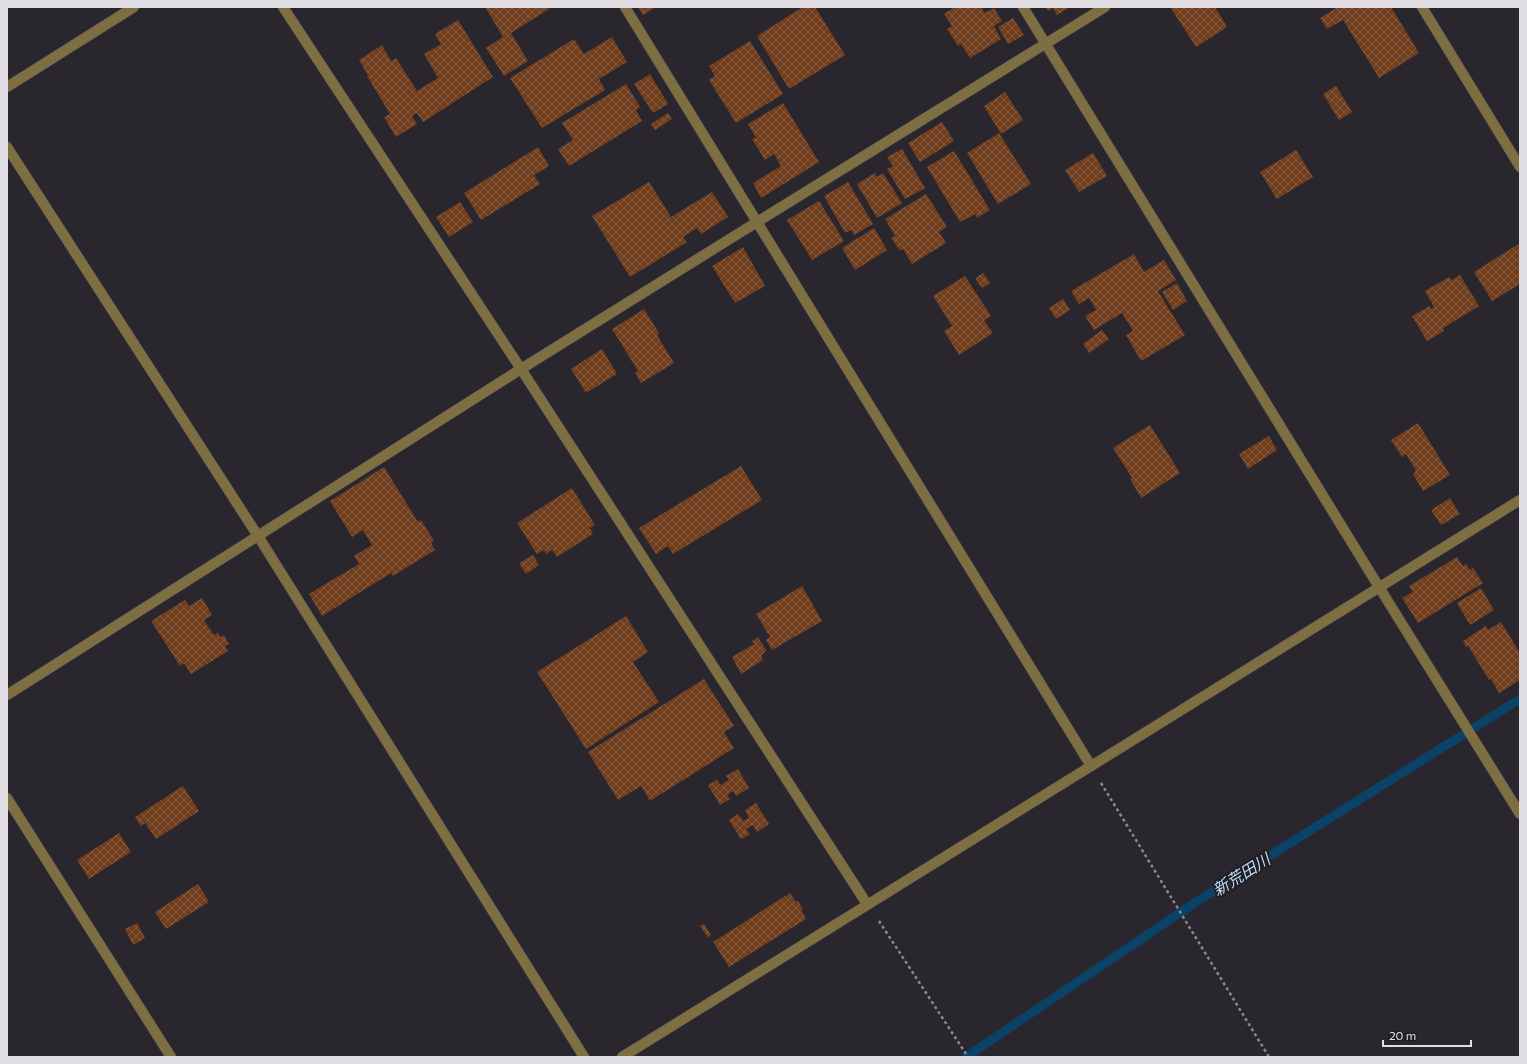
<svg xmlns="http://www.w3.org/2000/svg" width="1527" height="1064" viewBox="0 0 1527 1064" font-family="Commissioner,'Noto Sans JP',sans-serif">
<defs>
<pattern id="building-cross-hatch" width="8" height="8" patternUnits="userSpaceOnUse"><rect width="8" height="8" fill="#703d1d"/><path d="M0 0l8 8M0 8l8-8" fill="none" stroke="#84593e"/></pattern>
</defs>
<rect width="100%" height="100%" fill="#29262e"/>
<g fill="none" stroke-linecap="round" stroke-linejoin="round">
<path stroke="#0b4368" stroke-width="9" d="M966,1057l230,-155 324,-203"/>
</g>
<g fill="url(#building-cross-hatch)">
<path d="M485,7h63l1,2 -38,24 17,28 -24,15 -18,-28 17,-11z"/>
<path d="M638,7h18l-13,8z"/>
<path d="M803,7h12l30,48 -56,34 -32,-53z"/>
<path d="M955,7h26l4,6 9,-5 8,13 -8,5 7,13 -31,19 -9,-14 -3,2 -11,-17 5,-3 -8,-12z"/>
<path d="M1046,7h24l-13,8 -4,-7 -5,3z"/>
<path d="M1170,7h45l12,20 -31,20z"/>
<path d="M1338,7h53l28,46 -40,25 -36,-58 -16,9 -7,-11z"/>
<path d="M1013,18l11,17 -16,9 -10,-17z"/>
<path d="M458,20l35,57 -70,45 -6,-9 -5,3 5,8 -21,13 -12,-20 6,-3 -23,-38 1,-1 -9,-15 23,-15 9,16 5,-3 21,33 21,-13 -14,-24 17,-10 -6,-10z"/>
<path d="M612,37l15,25 -28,17 6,11 -63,38 -32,-50 64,-39 10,15z"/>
<path d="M750,41l33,53 -47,29 -27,-43 6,-4 -6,-10z"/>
<path d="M650,74l18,30 -15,9 -19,-29z"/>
<path d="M626,84l14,23 -4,3 6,11 -73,45 -11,-17 15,-9 -11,-17z"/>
<path d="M1336,86l16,26 -13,8 -16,-26z"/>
<path d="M1005,92l18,28 -22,14 -17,-28z"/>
<path d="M783,103l36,59 -58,36 -8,-15 28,-17 -7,-12 -9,6 -13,-21 4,-1 -8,-14z"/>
<path d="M668,113l4,6 -17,11 -4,-6z"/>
<path d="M942,122l12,19 -34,21 -12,-19z"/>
<path d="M999,133l32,51 -33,20 -31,-51z"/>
<path d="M538,147l11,19 -15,9 6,9 -59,36 -17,-27z"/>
<path d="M902,149l23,39 -20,11 -18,-30 6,-3 -6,-9z"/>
<path d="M1296,150l17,27 -36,22 -17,-27z"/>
<path d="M954,151l36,59 -13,8 -1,-4 -16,8 -33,-55z"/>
<path d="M1093,153l14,23 -28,16 -14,-22z"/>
<path d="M875,173l2,4 6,-4 19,30 -25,15 -20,-34z"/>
<path d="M649,182l22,35 41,-25 16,25 -27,17 -4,-6 -14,9 4,5 -57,35 -38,-61z"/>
<path d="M848,182l25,42 -19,11 -3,-5 -6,3 -21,-37z"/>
<path d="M926,194l21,33 -8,5 7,11 -34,21 -9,-15 -3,2 -9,-13 4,-2 -10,-17z"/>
<path d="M819,201l25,40 -32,19 -25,-40z"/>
<path d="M460,202l13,20 -24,15 -13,-20z"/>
<path d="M874,228l13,22 -32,20 -13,-22z"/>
<path d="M1520,243v41l-28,17 -18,-29z"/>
<path d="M743,247l22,39 -30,17 -23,-37z"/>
<path d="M1134,254l10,18 20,-12 12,20 -18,11 27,44 -44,26 -15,-26 7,-4 -11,-18 -28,17 -9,-14 11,-6 -7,-12 -10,6 -8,-13z"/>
<path d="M983,273l7,10 -8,5 -7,-10z"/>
<path d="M1460,275l19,31 -36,22 1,3 -17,10 -15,-25 18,-10 1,3 3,-2 -9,-16 24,-14 3,3z"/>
<path d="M965,276l26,40 -7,4 9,13 -34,22 -15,-24 8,-5 -19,-30z"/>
<path d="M1177,283l10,18 -14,9 -11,-18z"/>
<path d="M1063,299l7,11 -14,9 -7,-11z"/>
<path d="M644,309l15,24 -2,2 17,28 -33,20 -6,-10 3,-2 -26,-42z"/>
<path d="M1102,330l7,9 -20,14 -6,-9z"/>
<path d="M602,349l15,25 -31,19 -15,-24z"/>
<path d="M1418,423l32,52 -27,16 -10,-17 3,-3 -10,-17 -4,3 -11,-17z"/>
<path d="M1150,425l30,48 -39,25 -11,-19 2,-1 -19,-30z"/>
<path d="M1269,436l8,14 -29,19 -9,-15z"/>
<path d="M741,466l21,34 -89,54 -5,-8 -12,8 -17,-26z"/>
<path d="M384,467l34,55 3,-2 13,21 -3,2 4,7 -42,26 -2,-3 -69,43 -13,-22 50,-30 -5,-8 18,-11 -9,-15 -11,7 -22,-36z"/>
<path d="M572,488l23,37 -5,3 3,6 -36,23 -5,-7 -6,4 -2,-4 -7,4 -20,-31z"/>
<path d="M1450,498l10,16 -19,11 -10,-15z"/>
<path d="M533,555l6,10 -13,9 -7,-11z"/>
<path d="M1457,557l6,9 3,-2 4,6 3,-2 10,15 -65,40 -16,-25 11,-6 -4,-6z"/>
<path d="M802,586l20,35 -50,29 -6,-10 4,-3 -14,-23z"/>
<path d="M1481,588l13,22 -24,15 -13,-22z"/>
<path d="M202,598l10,17 -8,5 10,15 4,-2 2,4 4,-2 5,9 -4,2 3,5 -37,23 -7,-11 -4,3 -29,-45 34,-21 4,6z"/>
<path d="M626,616l22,36 -15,10 26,40 -73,47 -49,-77z"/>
<path d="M1501,622l19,31v27l-21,13 -8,-14 -2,1 -21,-34 -2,1 -3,-6 23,-15 2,4z"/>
<path d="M758,637l8,13 -3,4 -2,2 2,4 -22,14 -9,-17 22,-13 -2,-3z"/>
<path d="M704,679l30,47 -10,6 10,16 -84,53 -9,-15 -23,14 -30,-48z"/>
<path d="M738,769l11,19 -13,8 -3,-5 -6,4 3,4 -10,6 -12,-20 9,-5 3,5 9,-5 -3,-4z"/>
<path d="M183,786l16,25 -43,28 -11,-16 -4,3 -6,-9z"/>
<path d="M756,803l13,21 -12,8 -4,-7 -7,4 4,5 -9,5 -12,-19 9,-6 5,7 6,-3 -4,-8z"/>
<path d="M119,833l12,19 -42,27 -12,-19z"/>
<path d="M198,884l11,18 -43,27 -11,-17z"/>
<path d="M790,893l6,9 2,-1 5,8 -2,1 5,9 -77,48 -16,-25z"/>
<path d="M137,923l8,15 -12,7 -8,-16z"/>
<path d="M704,924l7,11 -3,3 -8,-12z"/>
</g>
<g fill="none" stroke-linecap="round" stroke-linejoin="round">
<g stroke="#46434b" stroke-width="11">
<g id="minor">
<path d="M283,7l238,362 346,535"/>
<path d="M625,7l466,759"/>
<path d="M1023,7l356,580 141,227"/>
<path d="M1422,7l98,160"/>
<path d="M7,87l127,-80"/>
<path d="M7,147l251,389 326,521"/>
<path d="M7,695l514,-326 236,-147 348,-215"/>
<path d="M7,798l164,259"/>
<path d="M622,1057l898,-557"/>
</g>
</g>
<g stroke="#8b898f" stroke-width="2.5" stroke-dasharray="3 3" stroke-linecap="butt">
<path d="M1101,783l168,274"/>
<path d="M879,921l89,136"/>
</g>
<use href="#minor" stroke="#7d6f42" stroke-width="10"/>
</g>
<g text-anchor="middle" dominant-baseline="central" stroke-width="4" stroke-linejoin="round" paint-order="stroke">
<g font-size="16" font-style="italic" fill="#c1def7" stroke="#201d25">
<text transform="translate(1241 874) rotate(-32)">新荒田川</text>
</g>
</g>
<rect width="1527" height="1064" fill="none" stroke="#e0dee3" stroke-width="16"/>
<path d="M1383 1040v6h88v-6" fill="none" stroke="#e0dee3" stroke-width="2"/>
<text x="1389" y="1040" font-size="12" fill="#e0dee3" stroke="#201d25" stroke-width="3" paint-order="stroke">20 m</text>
</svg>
